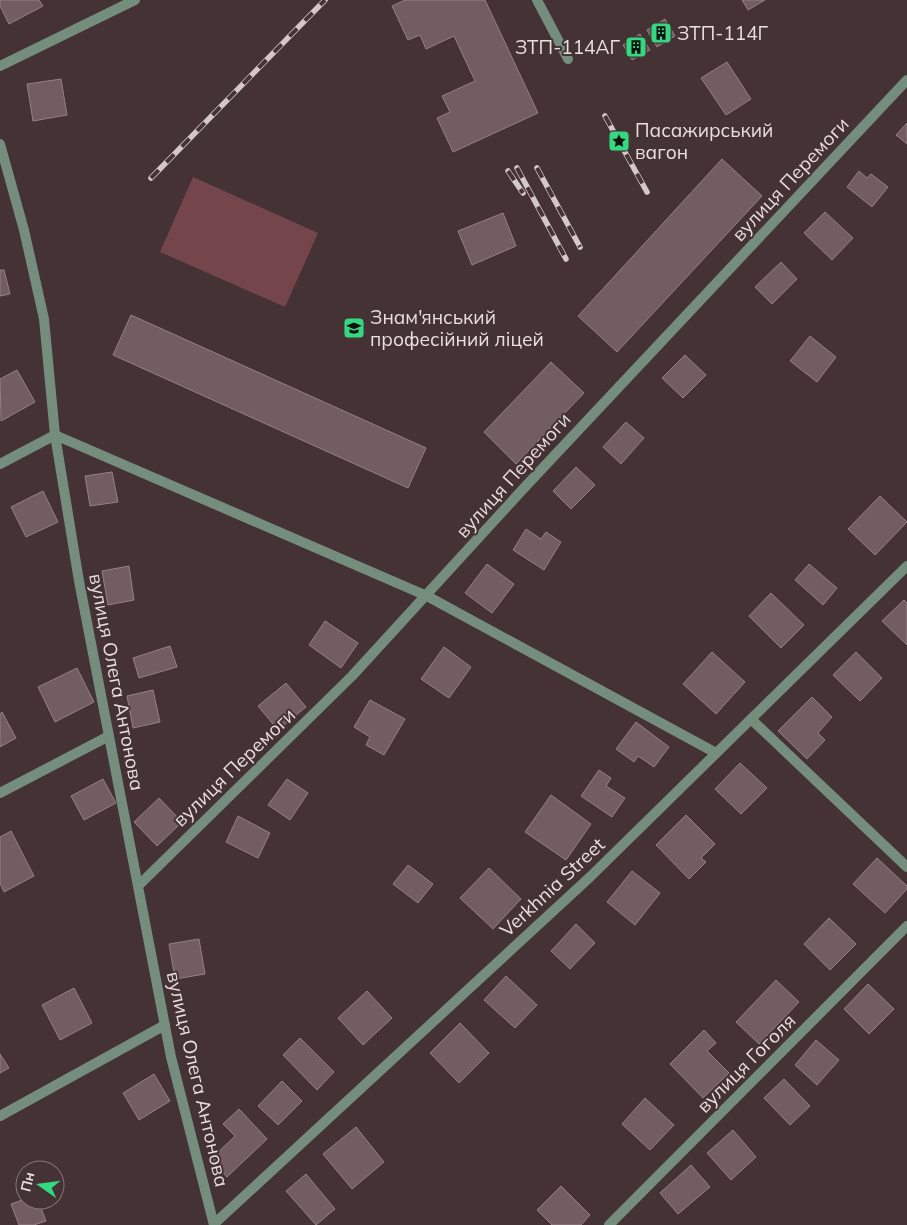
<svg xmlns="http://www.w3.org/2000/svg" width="907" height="1225" viewBox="0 0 907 1225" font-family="Mulish,sans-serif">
<rect width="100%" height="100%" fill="#443234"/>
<path fill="#74464c" d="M193,177l125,56 -33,74 -125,-55z"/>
<g fill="#725d60" stroke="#968082">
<path d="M0,0h39l4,6 -34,18 -9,-18z"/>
<path d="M405,0h80l53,113 -85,39 -16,-34 13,-6 -8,-16 33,-15 -21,-45 -28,13 -6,-14 -12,5 -16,-34z"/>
<path d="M742,0h23l-17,10z"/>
<path d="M665,19l10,17 -18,11 -10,-17z"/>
<path d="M640,34l10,16 -18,10 -9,-15z"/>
<path d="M727,62l24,37 -25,16 -25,-37z"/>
<path d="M61,79l6,36 -34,6 -6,-37z"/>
<path d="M907,123v21l-11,-9z"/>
<path d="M722,159l40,37 -145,156 -39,-36z"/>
<path d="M859,171l8,7 4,-4 17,13 -16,20 -25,-20z"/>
<path d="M825,212l28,26 -21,22 -28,-27z"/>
<path d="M503,213l13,33 -44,19 -14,-34z"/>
<path d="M781,262l16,17 -25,25 -17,-17z"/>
<path d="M0,270h4l6,24 -10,2z"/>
<path d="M131,315l295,133 -18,40 -295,-133z"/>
<path d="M810,336l26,21 -19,25 -27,-21z"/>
<path d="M685,355l21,20 -23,23 -21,-20z"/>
<path d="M551,362l33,31 -68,71 -32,-32z"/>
<path d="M17,370l18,32 -34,19 -1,-42z"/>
<path d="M626,422l18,16 -23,26 -18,-17z"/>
<path d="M576,467l19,18 -24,24 -18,-18z"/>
<path d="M112,472l6,30 -28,4 -5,-30z"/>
<path d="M43,491l15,31 -32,15 -15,-30z"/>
<path d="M880,496l27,26 -32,33 -27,-26z"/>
<path d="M526,529l15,10 5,-7 15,10 -17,28 -31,-20z"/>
<path d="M487,564l27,20 -22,29 -27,-20z"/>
<path d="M809,564l28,24 -14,17 -28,-25z"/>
<path d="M129,566l5,34 -26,5 -6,-34z"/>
<path d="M771,593l33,32 -23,23 -32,-32z"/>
<path d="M904,600l3,3v42l-25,-24z"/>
<path d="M325,621l33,22 -17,25 -32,-23z"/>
<path d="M170,646l7,21 -38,11 -6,-20z"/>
<path d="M444,647l27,20 -22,31 -28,-19z"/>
<path d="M712,652l33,30 -29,32 -33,-30z"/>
<path d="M856,652l26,26 -22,23 -27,-26z"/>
<path d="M77,668l17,34 -39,20 -17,-35z"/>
<path d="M286,683l20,24 -28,23 -20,-24z"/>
<path d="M153,690l7,32 -27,6 -6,-32z"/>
<path d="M812,697l20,20 -14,16 7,7 -18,19 -29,-28z"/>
<path d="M370,700l35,19 -21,36 -18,-10 4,-8 -16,-10z"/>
<path d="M2,712l14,26 -16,9v-33z"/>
<path d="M636,722l33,25 -15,20 -16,-11 -4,6 -18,-13z"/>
<path d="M740,763l27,25 -26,26 -26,-25z"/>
<path d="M599,770l12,8 -5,8 19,12 -13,19 -31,-21z"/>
<path d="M103,779l13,24 -32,17 -13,-24z"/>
<path d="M287,779l21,14 -18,27 -22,-15z"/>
<path d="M551,795l40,29 -25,36 -41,-28z"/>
<path d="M159,798l23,24 -25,24 -23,-24z"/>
<path d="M686,815l29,29 -14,14 5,4 -17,17 -33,-34z"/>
<path d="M238,816l32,17 -12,25 -32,-16z"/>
<path d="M11,831l23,45 -30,16 -4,-9v-46z"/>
<path d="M877,858l30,28v3l-22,24 -32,-29z"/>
<path d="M408,865l25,19 -15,19 -25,-19z"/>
<path d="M489,868l32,31 -28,30 -33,-31z"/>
<path d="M632,871l28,22 -25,32 -28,-23z"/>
<path d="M829,918l27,26 -26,26 -26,-26z"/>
<path d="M576,924l19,19 -25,26 -19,-18z"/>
<path d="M199,939l6,35 -30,5 -6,-35z"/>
<path d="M506,976l31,29 -22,23 -31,-28z"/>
<path d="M776,980l23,22 -40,42 -23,-22z"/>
<path d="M868,984l26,25 -25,25 -25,-25z"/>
<path d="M74,988l18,35 -32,17 -18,-35z"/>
<path d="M367,991l25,27 -29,27 -25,-27z"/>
<path d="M460,1023l29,30 -30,30 -29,-30z"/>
<path d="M704,1030l12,13 -9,8 22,22 -26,25 -33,-34z"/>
<path d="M300,1038l34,34 -17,18 -34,-35z"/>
<path d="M816,1040l23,20 -22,25 -22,-20z"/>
<path d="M0,1054l9,14 -9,5z"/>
<path d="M154,1074l16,27 -31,19 -16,-27z"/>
<path d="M784,1079l26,27 -20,19 -26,-27z"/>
<path d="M282,1081l20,20 -24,24 -20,-19z"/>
<path d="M645,1098l29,27 -24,25 -28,-26z"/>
<path d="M239,1109l28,30 -40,38 -16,-18 24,-23 -12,-12z"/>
<path d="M356,1127l28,35 -32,27 -29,-35z"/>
<path d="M733,1130l23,27 -25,23 -24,-27z"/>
<path d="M691,1165l19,22 -32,27 -18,-21z"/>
<path d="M306,1174l29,35 -19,16 -30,-34z"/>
<path d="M561,1186l29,29 -9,10h-29l-15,-15z"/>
<path d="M25,1199l13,1 8,21 -12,4h-15l-8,-21z"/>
</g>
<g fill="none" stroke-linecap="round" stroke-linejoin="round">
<g stroke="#758d7c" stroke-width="10">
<path d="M537,0l31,59"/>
<path d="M427,596l289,157"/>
<path d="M752,720l155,147"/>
</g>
<g stroke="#758d7c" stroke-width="10">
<path d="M0,144l24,86 20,89 11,116 24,146 92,476 43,168"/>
<path d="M0,464l55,-29 372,161"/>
<path d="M0,793l109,-57"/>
<path d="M138,886l214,-210 172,-188 383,-408"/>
<path d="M0,1116l165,-91"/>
<path d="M214,1224l376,-347 317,-311"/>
<path d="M609,1225l298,-299"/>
</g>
<path stroke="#758d7c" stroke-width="10" d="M0,66l135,-66"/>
<g stroke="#d4c7c9" stroke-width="5.5">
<g id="rail">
<path d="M605,116l42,76"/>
<path d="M517,168l49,91"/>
<path d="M537,168l43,79"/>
<path d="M508,171l15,22"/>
<path d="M151,178l174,-178"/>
</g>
</g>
<use href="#rail" stroke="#443234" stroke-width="4" stroke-dasharray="11" stroke-linecap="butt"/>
</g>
<defs>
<g id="building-square" transform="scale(1.125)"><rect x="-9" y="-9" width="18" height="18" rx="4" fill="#35d881" stroke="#443234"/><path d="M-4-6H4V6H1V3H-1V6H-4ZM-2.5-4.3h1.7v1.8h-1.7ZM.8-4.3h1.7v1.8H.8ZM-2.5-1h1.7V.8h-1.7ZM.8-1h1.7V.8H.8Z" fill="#111"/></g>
<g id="sight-square" transform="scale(1.125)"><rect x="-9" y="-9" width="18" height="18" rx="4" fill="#35d881" stroke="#443234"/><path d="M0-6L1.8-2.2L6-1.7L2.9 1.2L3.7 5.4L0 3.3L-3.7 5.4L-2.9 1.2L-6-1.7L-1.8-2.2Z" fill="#111"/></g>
<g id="university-square" transform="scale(1.125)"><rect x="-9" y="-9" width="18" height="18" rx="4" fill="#35d881" stroke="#443234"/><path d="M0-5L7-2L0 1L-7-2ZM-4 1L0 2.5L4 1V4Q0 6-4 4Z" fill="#111"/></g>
</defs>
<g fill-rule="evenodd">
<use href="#building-square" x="661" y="33"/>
<use href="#building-square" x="636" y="47"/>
<use href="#sight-square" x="619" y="141"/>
<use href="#university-square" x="354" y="328"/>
</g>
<g text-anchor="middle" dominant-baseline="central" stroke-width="4" stroke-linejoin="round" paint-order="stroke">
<g font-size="19" fill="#eadedf" stroke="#443234" text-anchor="start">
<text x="677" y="33">ЗТП-114Г</text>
<text x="620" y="47" text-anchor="end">ЗТП-114АГ</text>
<text x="635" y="130">Пасажирський<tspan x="635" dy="22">вагон</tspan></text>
<text x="370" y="317">Знам'янський<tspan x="370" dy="22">професійний ліцей</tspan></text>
</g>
<g font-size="19" fill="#eadedf" stroke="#443234">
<text transform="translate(790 179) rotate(-47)">вулиця Перемоги</text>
<text transform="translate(513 475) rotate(-48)">вулиця Перемоги</text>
<text transform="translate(117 682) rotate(79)">вулиця Олега Антонова</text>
<text transform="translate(234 767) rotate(-44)">вулиця Перемоги</text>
<text transform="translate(552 887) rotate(-43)">Verkhnia Street</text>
<text transform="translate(746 1063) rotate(-45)">вулиця Гоголя</text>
<text transform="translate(198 1079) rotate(77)">вулиця Олега Антонова</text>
</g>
</g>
<g transform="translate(40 1185) rotate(284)"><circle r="24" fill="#443234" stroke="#867778"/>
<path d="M0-4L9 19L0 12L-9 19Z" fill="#35d881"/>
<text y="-8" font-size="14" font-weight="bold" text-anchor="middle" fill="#eadedf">Пн</text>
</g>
</svg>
